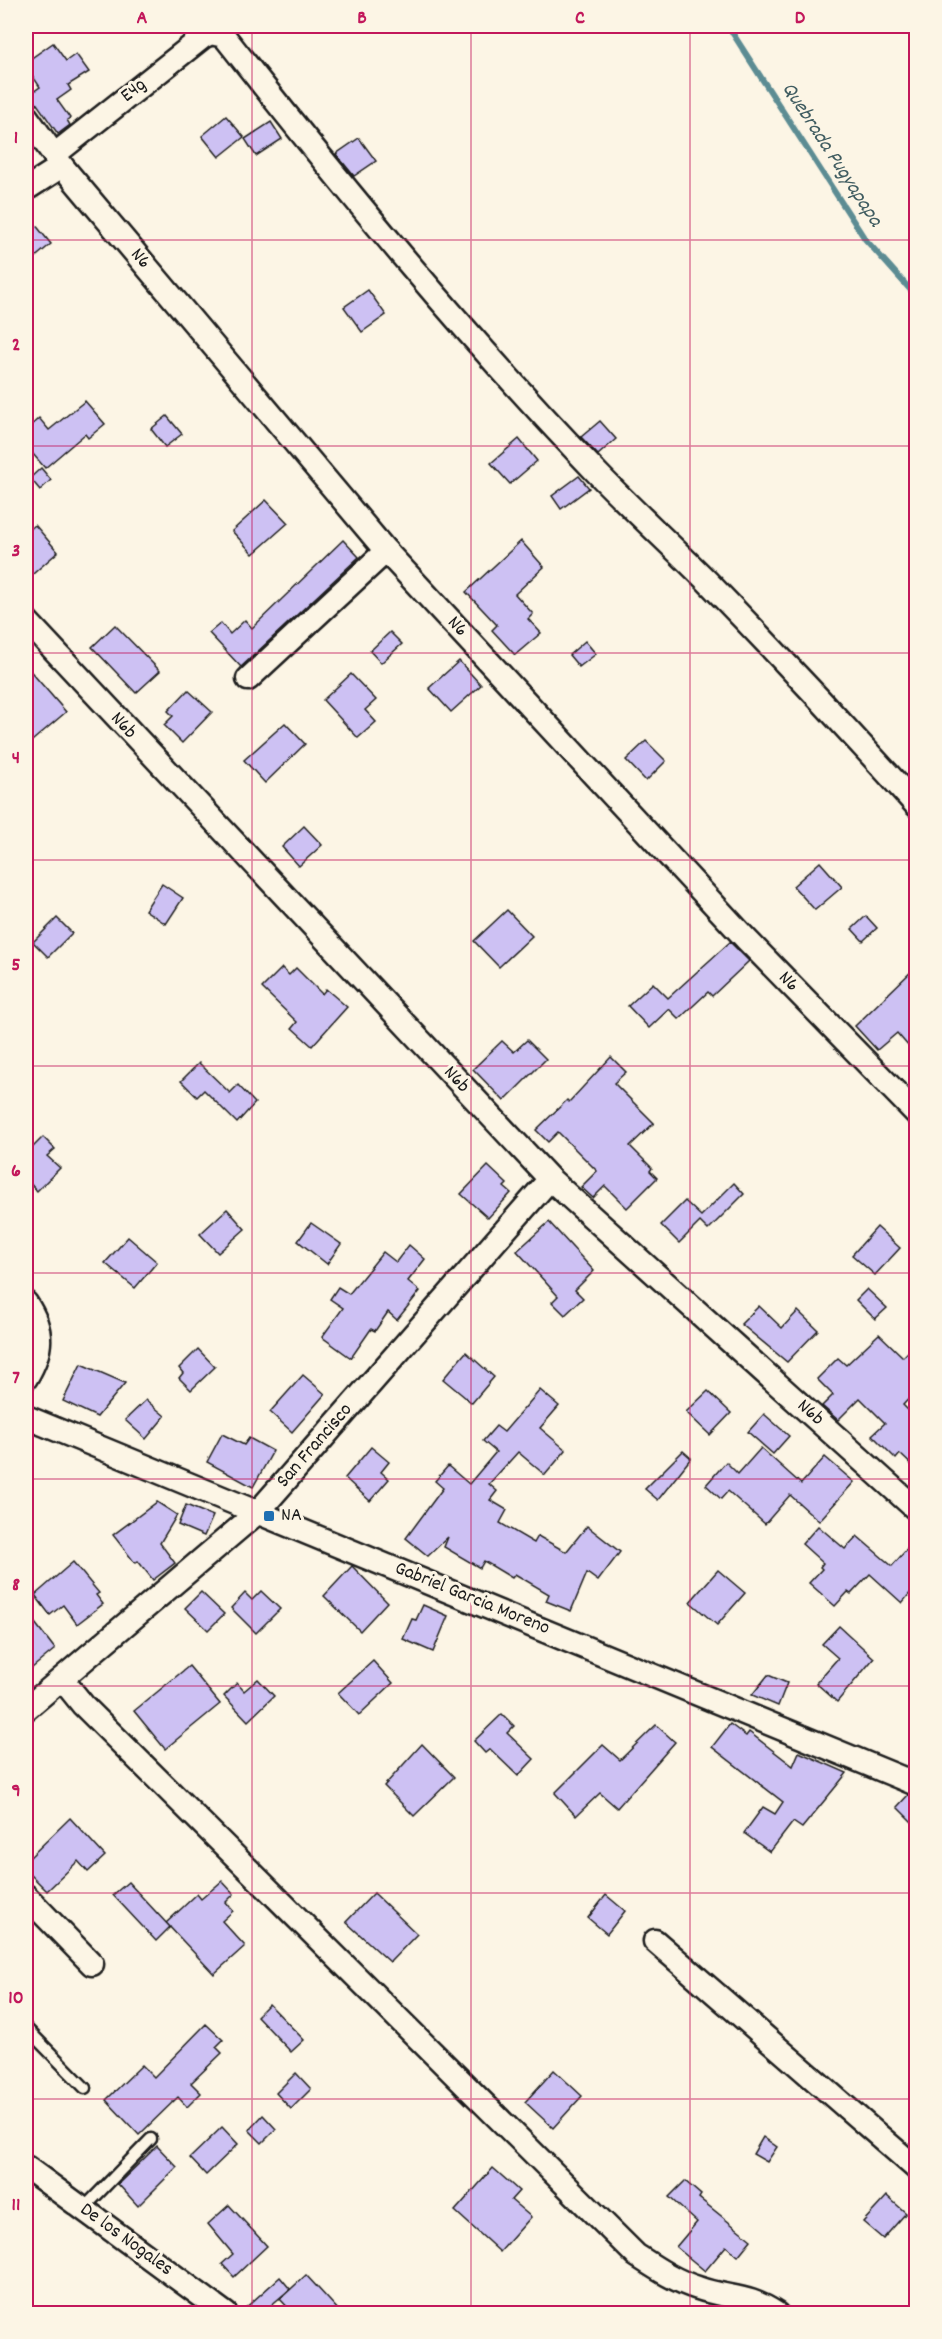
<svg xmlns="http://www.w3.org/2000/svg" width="942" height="2339" viewBox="0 0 942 2339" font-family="Dekko,sans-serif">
<rect width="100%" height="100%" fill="#fcf5e5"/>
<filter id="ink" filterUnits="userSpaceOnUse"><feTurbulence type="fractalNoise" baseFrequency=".0167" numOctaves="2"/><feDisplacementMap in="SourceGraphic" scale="12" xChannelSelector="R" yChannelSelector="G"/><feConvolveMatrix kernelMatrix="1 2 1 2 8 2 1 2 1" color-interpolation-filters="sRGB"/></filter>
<g filter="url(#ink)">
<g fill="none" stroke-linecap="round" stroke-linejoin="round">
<path stroke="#5c8c93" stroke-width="6" d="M728,26l137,213 51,57"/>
</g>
<g fill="#cdc1f3" stroke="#1c1c1c" stroke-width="1.5">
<path d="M53,43l13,18 10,-7 13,18 -21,13 3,5 -14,10 13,18 -3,2 3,5 -12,9 -28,-40 10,-7 -14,-21v-4z"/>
<path d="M226,116l18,21 -25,20 -17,-21z"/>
<path d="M271,122l11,17 -26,17 -11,-17z"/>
<path d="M359,138l17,23 -22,15 -18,-22z"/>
<path d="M26,213l25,31 -25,21z"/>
<path d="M368,290l18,25 -24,17 -18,-25z"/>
<path d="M85,401l20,23 -17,14 -3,-4 -40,34 -19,-22v-16l13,-12 10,12z"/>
<path d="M167,416l15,18 -17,13 -14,-18z"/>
<path d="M600,421l16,18 -18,16 -17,-18z"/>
<path d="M519,439l18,22 -27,23 -19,-21z"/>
<path d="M41,468l10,12 -11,10 -10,-12z"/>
<path d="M579,476l10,12 -28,21 -9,-13z"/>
<path d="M266,500l22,23 -35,31 -21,-23z"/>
<path d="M35,525l23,27 -32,28v-47z"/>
<path d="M343,540l16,17 -118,110 -32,-34 12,-10 9,11 15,-14 7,8z"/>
<path d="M521,541l23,26 -29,27 18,20 -5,5 13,14 -26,22 -23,-25 5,-5 -31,-33z"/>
<path d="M115,625l45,46 -24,22 -44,-46z"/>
<path d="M390,632l12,12 -21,19 -11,-12z"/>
<path d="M585,641l11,13 -17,13 -10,-12z"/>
<path d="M459,661l22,24 -30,27 -22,-24z"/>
<path d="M26,666l40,46 -40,34z"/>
<path d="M351,674l25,26 -11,10 11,12 -18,16 -35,-38z"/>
<path d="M188,690l24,22 -30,31 -18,-18 9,-9 -5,-5z"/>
<path d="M285,723l20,21 -40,39 -21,-23z"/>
<path d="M646,741l20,20 -20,20 -20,-21z"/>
<path d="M304,826l18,19 -23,21 -17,-19z"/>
<path d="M820,862l22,25 -27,23 -22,-24z"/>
<path d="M162,884l21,14 -17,26 -21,-14z"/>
<path d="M507,910l25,26 -33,31 -25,-26z"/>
<path d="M866,916l11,12 -14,13 -11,-12z"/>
<path d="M57,918l15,15 -24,24 -15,-15z"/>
<path d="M730,942l19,19 -37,35 -4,-4 -29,27 -10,-10 -20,19 -21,-22 25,-23 15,15z"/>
<path d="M916,967v88l-19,-22 -20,17 -22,-24z"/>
<path d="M282,968l7,7 7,-7 26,26 4,-5 21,18 -35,39 -20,-18 5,-6 -35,-34z"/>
<path d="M527,1040l19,19 -42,42 -31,-32 29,-28 12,11z"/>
<path d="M611,1057l15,15 -12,11 40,40 -24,23 22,22 -2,3 7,7 -30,30 -22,-22 -12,12 -12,-11 16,-16 -39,-39 -10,10 -12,-12 31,-30 2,2z"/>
<path d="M199,1063l31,30 8,-8 17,18 -18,20 -33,-33 -7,7 -16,-16z"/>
<path d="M43,1137l12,12 -8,7 13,12 -23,23 -11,-12v-25z"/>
<path d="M488,1166l19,18 -3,3 7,6 -23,25 -27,-24z"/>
<path d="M734,1183l10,11 -36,36 -8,-8 -21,21 -18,-18 24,-24 16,15z"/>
<path d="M227,1209l18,20 -27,24 -18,-19z"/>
<path d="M549,1222l45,49 -19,19 8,8 -18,17 -13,-13 6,-6 -41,-45z"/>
<path d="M311,1223l30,21 -14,20 -29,-23z"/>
<path d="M877,1227l23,21 -25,27 -23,-20z"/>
<path d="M128,1237l29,25 -22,26 -30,-25z"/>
<path d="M409,1245l16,14 -17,22 12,10 -23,29 -9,-8 -13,19 -4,-2 -20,29 -29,-21 21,-29 -13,-9 8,-12 11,7 34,-42 13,10z"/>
<path d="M867,1289l20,19 -12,11 -19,-19z"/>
<path d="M759,1306l23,22 16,-17 20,19 -31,32 -46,-38z"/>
<path d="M879,1334l24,23 13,-13v47l-13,14 13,13v51l-16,-15 -4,5 -24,-24 13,-12 -25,-25 -22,22 -16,-14 11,-11 -16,-16 21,-21 8,7z"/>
<path d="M198,1349l17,18 -24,23 -12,-12 4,-5 -4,-5z"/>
<path d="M466,1352l28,25 -22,26 -29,-24z"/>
<path d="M81,1364l44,19 -28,34 -34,-16z"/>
<path d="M303,1375l22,19 -33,38 -22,-20z"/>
<path d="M540,1390l19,16 -19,22 26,22 -21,25 -27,-23 -29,32 8,7 -7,9 17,10 -7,13 34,20 4,-7 28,16 21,-26 33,26 -22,29 -11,-8 -16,38 -25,-10 3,-7 -34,-20 -3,4 -28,-17 -4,7 -36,-21 4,-10 -20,19 -22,-18 37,-50 -8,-7 13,-15 21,18 27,-32 -13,-11 13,-15 8,6z"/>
<path d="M708,1391l23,22 -21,22 -24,-23z"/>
<path d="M146,1400l19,16 -19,23 -21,-19z"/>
<path d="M764,1414l25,22 -16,18 -25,-22z"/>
<path d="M222,1434l22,11 5,-7 24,13 -20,36 -46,-25z"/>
<path d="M371,1447l18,15 -8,10 8,7 -19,22 -25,-23z"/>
<path d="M761,1448l40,36 24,-27 29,25 -35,39 -29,-26 -25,29 -37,-33 -7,8 -15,-14 20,-23 12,12z"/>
<path d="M683,1451l8,7 -33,42 -13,-11z"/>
<path d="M157,1502l20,13 -17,28 15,20 -22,17 -15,-19 -3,2 -22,-28z"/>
<path d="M186,1505l27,11 -9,20 -26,-11z"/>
<path d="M818,1526l27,23 12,-13 35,30 16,-18 8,7v31l-14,17 -32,-29 -19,20 -3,-2 -13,14 -26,-23 13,-14 -2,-2 3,-4 -21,-19z"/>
<path d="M73,1562l26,31 -3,2 7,9 -26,20 -14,-19 -13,10 -15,-20z"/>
<path d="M352,1566l35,36 -27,29 -36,-35z"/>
<path d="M718,1570l27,23 -28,32 -27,-23z"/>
<path d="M261,1591l19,18 -24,24 -25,-25 14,-15 7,7z"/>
<path d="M201,1592l23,22 -16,16 -23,-22z"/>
<path d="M423,1605l25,11 -15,36 -30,-13 9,-20 4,1z"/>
<path d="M35,1623l20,26 -29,24v-43z"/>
<path d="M839,1626l35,32 -37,44 -21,-19 22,-25 -16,-14z"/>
<path d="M373,1661l20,22 -34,32 -21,-22z"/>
<path d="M189,1666l31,38 -55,45 -31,-38z"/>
<path d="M768,1675l19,8 -9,23 -26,-11z"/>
<path d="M258,1679l16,17 -26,25 -24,-25 13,-13 7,8z"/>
<path d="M502,1714l12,12 -7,7 27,26 -16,17 -28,-27 -5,4 -11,-12z"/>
<path d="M730,1724l16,12 3,-4 44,34 6,-14 48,21 -45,55 -9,-6 -23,30 -26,-19 19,-26 12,7 8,-12 -71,-55z"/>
<path d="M656,1725l19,17 -58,66 -17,-15 -24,23 -21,-23 48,-48 17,15z"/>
<path d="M422,1744l32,33 -40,39 -30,-30z"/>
<path d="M908,1795l8,2v29l-19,-19z"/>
<path d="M70,1818l35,38 -17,16 -10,-11 -31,30 -21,-21v-9z"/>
<path d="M222,1881l12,13 -8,8 7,9 -11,10 23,25 -31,28 -48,-51 31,-29 4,5z"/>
<path d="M128,1882l42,45 -14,14 -43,-46z"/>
<path d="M374,1893l43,41 -27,28 -44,-40z"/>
<path d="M606,1895l19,16 -18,23 -19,-16z"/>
<path d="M269,2004l35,36 -13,12 -34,-36z"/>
<path d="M206,2024l17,16 -7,7 6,6 -31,30 10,10 -14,14 -9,-10 -39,38 -33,-35 36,-35 12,12z"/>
<path d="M554,2070l28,26 -29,32 -28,-26z"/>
<path d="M296,2073l15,16 -20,20 -15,-16z"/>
<path d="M263,2115l13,14 -14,14 -13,-13z"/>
<path d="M222,2127l16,17 -32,31 -16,-17z"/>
<path d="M763,2137l14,10 -10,15 -14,-8z"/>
<path d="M157,2146l20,21 -39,39 -20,-22z"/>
<path d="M493,2168l26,23 -8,9 20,17 -31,35 -45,-41z"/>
<path d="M685,2181l16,14 -2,3 52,42 -13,16 -12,-10 -21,25 -29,-24 21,-25 -28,-25z"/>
<path d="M887,2196l19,17 -23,26 -20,-17z"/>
<path d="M229,2205l38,41 -33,31 -12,-13 11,-10 -25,-30z"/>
<path d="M306,2275l35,38h-48l-13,-14z"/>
<path d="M280,2277l10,12 -28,24h-18l-2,-2z"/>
</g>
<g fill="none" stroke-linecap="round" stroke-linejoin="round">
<g stroke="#1c1c1c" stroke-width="15">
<g id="service">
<path d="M26,2028l59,60"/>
<path d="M84,2208l67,-69"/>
</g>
</g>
<g stroke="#1c1c1c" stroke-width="27">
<g id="minor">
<path d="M26,116l36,50 324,385 360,388 170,174"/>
<path d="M54,155l149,-118 8,-4 13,3c119,151 241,300 375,439 35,36 72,70 108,106 71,73 141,148 209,224"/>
<path d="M26,189l36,-23"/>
<path d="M26,620l524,559 366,330"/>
<path d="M248,679l138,-128"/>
<path d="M26,1303c18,27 17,47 0,75"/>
<path d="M26,1417l890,367"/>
<path d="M62,1679l21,26 553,550c20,13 39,26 62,33 31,11 49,6 79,26"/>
<path d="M26,1709l232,-197 292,-333"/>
<path d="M26,1896l66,68"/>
<path d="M655,1941l261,227"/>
<path d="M26,2167l200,147"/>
</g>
</g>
<use href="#service" stroke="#fcf5e5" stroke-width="10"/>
<use href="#minor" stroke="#fcf5e5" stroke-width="22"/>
</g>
</g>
<path fill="none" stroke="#c2185b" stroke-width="1.5" stroke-opacity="0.55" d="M252,26v2288M471,26v2288M690,26v2288M26,240h890M26,446h890M26,653h890M26,860h890M26,1066h890M26,1273h890M26,1479h890M26,1686h890M26,1893h890M26,2099h890"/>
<rect fill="#1f6fb2" stroke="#fcf5e5" stroke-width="2" x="263" y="1510" width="12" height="12" rx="3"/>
<g text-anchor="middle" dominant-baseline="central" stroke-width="6" stroke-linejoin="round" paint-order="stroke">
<g font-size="20" fill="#1c1c1c" stroke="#fcf5e5">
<text transform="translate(134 91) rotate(-38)">E4g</text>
<text transform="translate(140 259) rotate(50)">N6</text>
<text transform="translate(457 627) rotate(47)">N6</text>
<text transform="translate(123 726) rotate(47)">N6b</text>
<text transform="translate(788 982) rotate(46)">N6</text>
<text transform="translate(456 1080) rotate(47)">N6b</text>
<text transform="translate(810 1413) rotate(42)">N6b</text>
<text transform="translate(315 1446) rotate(-49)">San Francisco</text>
<text transform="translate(472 1599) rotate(22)">Gabriel Garcia Moreno</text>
<text transform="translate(126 2240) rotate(36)">De los Nogales</text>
</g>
<g font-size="20" fill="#1c1c1c" stroke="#fcf5e5" text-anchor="start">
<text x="281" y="1516">NA</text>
</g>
<g font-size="21" font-style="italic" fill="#415d61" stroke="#fcf5e5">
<text transform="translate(831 155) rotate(57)">Quebrada Pugyapapa</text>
</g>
</g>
<rect width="942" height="2339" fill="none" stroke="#fcf5e5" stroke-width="66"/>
<rect x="33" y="33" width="876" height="2273" fill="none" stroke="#c2185b" stroke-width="2"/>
<g font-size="20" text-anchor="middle" font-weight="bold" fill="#c2185b">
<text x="142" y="23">A</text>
<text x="362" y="23">B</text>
<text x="580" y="23">C</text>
<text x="800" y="23">D</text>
<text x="16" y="143">1</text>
<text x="16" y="350">2</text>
<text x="16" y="556">3</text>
<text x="16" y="763">4</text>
<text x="16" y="970">5</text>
<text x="16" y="1176">6</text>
<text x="16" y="1383">7</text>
<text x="16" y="1590">8</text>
<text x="16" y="1796">9</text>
<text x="16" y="2003">10</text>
<text x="16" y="2210">11</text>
</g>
</svg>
